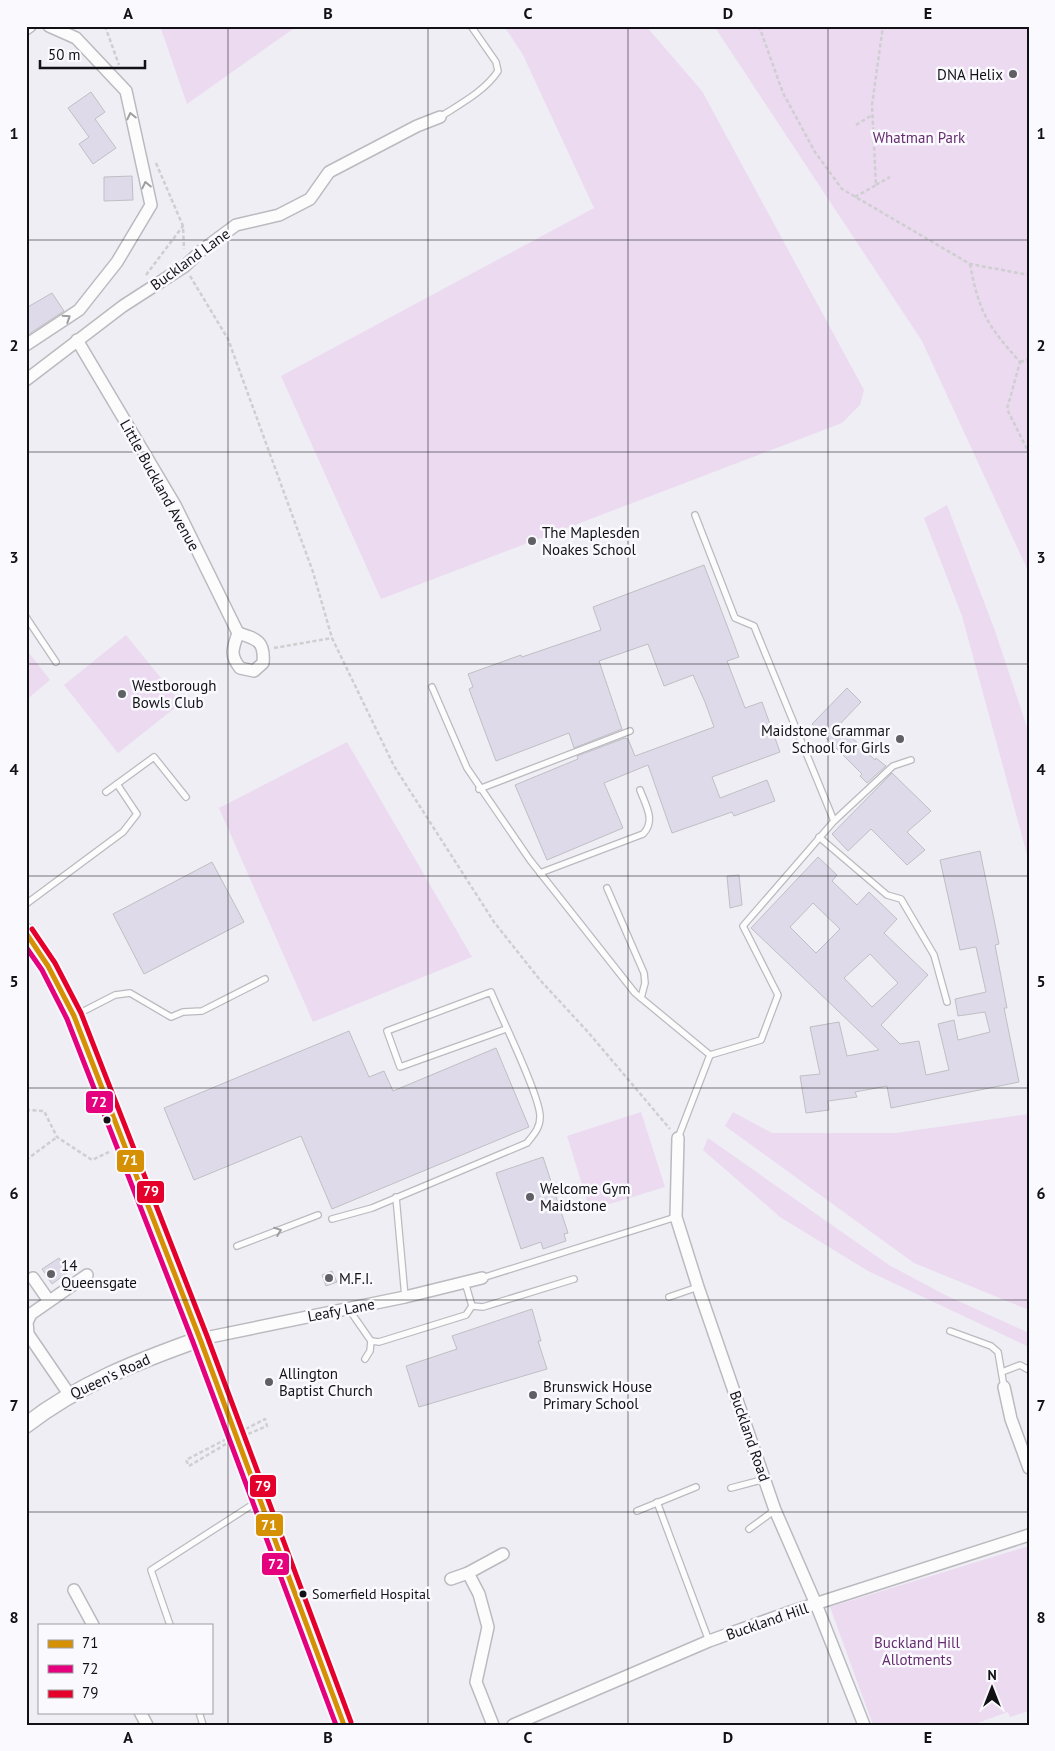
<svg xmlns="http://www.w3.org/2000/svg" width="1055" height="1751" viewBox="0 0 1055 1751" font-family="'PT Sans',sans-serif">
<rect width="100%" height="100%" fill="#eeeef4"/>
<g fill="#ecdaf1">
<path d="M160,26h137l-110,78z"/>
<path d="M504,26h142l56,65 162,299 -4,15 -18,18 -461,176 -100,-223 313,-168 -71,-153z"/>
<path d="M714,26h315v547l-107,-232z"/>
<path d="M947,505l47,123 35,105v129l-67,-246 -38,-98z"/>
<path d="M126,635l55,68 -63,50 -54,-68z"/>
<path d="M26,649l24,31 -24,20z"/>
<path d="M347,742l125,215 -159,65 -94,-214z"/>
<path d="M641,1112l24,75 -75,23 -23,-74z"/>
<path d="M733,1112l39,21h124l133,-19v196l-115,-47 -189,-137z"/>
<path d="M708,1138l181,127 56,30 84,38v14l-161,-76 -88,-54 -77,-67z"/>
<path d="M1029,1546v165l-19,6 -2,-5 -36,13h-99l-43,-118z"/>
</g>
<g fill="#dedae9" stroke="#bfbfc3" fill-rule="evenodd">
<path d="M91,92l14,20 -10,7 21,29 -23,16 -14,-20 10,-7 -21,-29z"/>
<path d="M132,176l1,24 -29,1v-24z"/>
<path d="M52,293l12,18 -38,25v-28z"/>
<path d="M704,565l35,92 -12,4 18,47 17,-6 18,50 -68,25 8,21 47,-18 8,21 -41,15 -2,-4 -60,21 -24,-68 -44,18 19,45 -76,32 -32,-75 63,-26 -1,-3 48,-18 3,1 7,17 79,-29 -9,-25 -12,-27 -29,11 -16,-42 -49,17 23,68 -48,19 -5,-15 -73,28 -27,-72 4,-2 -5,-13 53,-19 1,2 79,-27 -8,-23z"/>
<path d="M847,688l14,14 -22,23 36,35 1,-2 10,8 -19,17 -7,-7 2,-2 -50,-50z"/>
<path d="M892,773l39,38 -24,21 18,18 -18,15 -36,-36 -23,22 -16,-17z"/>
<path d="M980,851l19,93 -4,1 12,63h-3l15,74 -128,26 -4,-22 -32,6 2,5 -29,4 1,9 -23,3 -6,-37 20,-2 -10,-47 29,-5 8,34 32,-6 -128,-122 67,-71 19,18 -5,6 25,24 12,-13 28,27 -13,14 44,42 -47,50 19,19 19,-3 7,34 23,-5 -11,-46 16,-4 4,20 32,-8 -5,-20 -27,4 -3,-17 31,-7 -10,-45 -16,3 -20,-90zM813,903l27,26 -24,24 -26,-26zM870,954l28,29 -26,24 -28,-29z"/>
<path d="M212,862l32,60 -100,52 -31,-60z"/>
<path d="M739,875l3,30 -12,3 -3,-32z"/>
<path d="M349,1031l20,46 15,-6 9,20 103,-43 33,79 -197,82 -31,-73 -107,44 -30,-72z"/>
<path d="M543,1157l25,76 -4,1 2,7 -23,8 -2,-7 -20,7 -25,-76z"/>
<path d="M59,1258l9,14 -16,12 -10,-15z"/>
<path d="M332,1271l5,11 -11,4 -4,-11z"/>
<path d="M532,1309l9,32h-3l9,28 -128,38 -13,-41 51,-17 -5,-13z"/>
</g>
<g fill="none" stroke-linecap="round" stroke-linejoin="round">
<g stroke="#bababf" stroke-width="8">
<g id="service">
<path d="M440,117c20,-13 45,-26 58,-46l-2,-9 -25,-36"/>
<path d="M695,515l40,103 19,8 80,195 -91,105 35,69 -17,45 -51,15"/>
<path d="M26,617l30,45"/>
<path d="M432,687l35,81 63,92 105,133 75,62 -32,83"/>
<path d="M479,789l151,-58"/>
<path d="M106,792l11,-8"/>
<path d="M834,821l59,-55 18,-6"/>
<path d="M819,837l68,58 14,4 33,56 13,47"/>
<path d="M540,873l103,-39c13,-13 3,-28 -3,-44"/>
<path d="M607,888l37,85 1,10 -4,15"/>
<path d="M26,904l97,-72 14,-18 -20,-30 37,-27 32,40"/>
<path d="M76,1015l39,-20 15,-2 41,24 12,-5 19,-1 63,-32"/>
<path d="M396,1197l9,100"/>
<path d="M332,1219l40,-11 155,-65c7,-9 13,-15 13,-26 1,-19 -40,-102 -49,-125l-104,39 13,36 106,-38"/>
<path d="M237,1246l81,-31"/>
<path d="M482,1278l194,-61"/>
<path d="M669,1297l29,-10"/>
<path d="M472,1306l11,1 91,-28"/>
<path d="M348,1308l23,33 -1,10 -5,8"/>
<path d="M950,1331l41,15 7,6 6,35"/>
<path d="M371,1341l8,1 87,-27 6,-9 -7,-24"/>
<path d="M1002,1372l18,-7 9,5"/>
<path d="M731,1488l34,-9"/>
<path d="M657,1502l52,139"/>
<path d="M637,1511l59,-24"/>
<path d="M749,1529l26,-19"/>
<path d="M170,1625l-19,-55 107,-69"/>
<path d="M199,1712l4,13"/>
</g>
</g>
<g stroke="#bababf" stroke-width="14">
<g id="minor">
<path d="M26,29l4,-3"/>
<path d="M77,340l98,165 63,128"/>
<path d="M26,345l53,-35 38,-48 34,-57 -25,-114 -50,-53 -27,-12"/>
<path d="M26,380l97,-74 62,-40 16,-15 35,-26 43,-10 31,-16 19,-27 88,-46 23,-9"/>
<path d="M238,633c19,6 27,8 25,30l-9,8 -14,-3c-11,-14 -7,-19 -2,-35z"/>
<path d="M678,1138l-2,79 22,70 77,223 41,94 48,121"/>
<path d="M33,1278l16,23"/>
<path d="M200,1339l205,-42 77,-19"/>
<path d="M1004,1387l7,32 18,49"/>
<path d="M69,1394l-41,-60 -1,-12 4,-8 56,-39"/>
<path d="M468,1573l11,21 9,33 -12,55 17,43"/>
<path d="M451,1579l17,-6 35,-19"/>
<path d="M74,1590l19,35"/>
<path d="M140,1712l7,13"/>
<path d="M513,1725l196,-84 78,-28 242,-78"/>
</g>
</g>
<g stroke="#bababf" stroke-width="18">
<path id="tertiary" d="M26,1425c53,-41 112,-64 174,-86"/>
</g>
<g stroke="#c9c9cc" stroke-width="21">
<path id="primary" d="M26,933l22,33 26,50 126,323 144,386"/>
</g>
<g stroke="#cfcfd1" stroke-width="2.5" stroke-dasharray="4 2.5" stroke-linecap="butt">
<path d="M105,26l14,39"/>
<path d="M759,26l24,67 32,59 27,37 128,75 59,11"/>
<path d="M856,125l16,-10"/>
<path d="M156,163l27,63 1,23"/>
<path d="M876,185l14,-8"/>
<path d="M855,197l21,-12 -4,-80 11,-79"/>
<path d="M970,264c9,48 17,61 50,98l-13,47 22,44"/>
<path d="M146,275l37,-49"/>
<path d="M190,276l38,63 85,233 19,66 62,128 100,156 46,58 48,52 82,97"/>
<path d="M1020,362l9,-3"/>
<path d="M274,648l58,-10"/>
<path d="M26,1110l18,1 13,26 35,23 17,-8"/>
<path d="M26,1160l31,-23"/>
</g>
<use href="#service" stroke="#fcfcfd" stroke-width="5.5"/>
<use href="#minor" stroke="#fcfcfd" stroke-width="11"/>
<use href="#tertiary" stroke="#fcfcfd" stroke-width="15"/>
<use href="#primary" stroke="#e9edf3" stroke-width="19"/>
<path stroke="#cfcfd1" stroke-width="2.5" stroke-dasharray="4 2.5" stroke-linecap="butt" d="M226,1444l-37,22 -3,-6 79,-41 2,7 -26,11"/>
<g stroke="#f9f9fe" stroke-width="9">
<path id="bus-1" d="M26,933l22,33 26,50 126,323 144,386"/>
</g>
<g stroke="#f9f9fe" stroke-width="9">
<path id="bus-2" d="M26,947l16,23 25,49 126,323 143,383"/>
</g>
<g stroke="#f9f9fe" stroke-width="9">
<path id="bus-3" d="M32,929l23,34 26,50 126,323 144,386"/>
</g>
<use href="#bus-1" stroke="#d59003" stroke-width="5"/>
<use href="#bus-2" stroke="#e5007d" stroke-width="5"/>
<use href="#bus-3" stroke="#e4002b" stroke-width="5"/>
</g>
<defs><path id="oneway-chevron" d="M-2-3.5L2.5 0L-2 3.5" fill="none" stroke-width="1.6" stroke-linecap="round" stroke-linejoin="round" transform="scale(1.25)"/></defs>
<g stroke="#9e9ea1">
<use href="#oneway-chevron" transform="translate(131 116) rotate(-103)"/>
<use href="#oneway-chevron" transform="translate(146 185) rotate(-102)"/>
<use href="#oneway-chevron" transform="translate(67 318) rotate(-33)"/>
<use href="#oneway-chevron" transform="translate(278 1231) rotate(-21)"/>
</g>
<path fill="none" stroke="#121216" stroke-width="1" stroke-opacity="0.55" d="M228,26v1699M428,26v1699M628,26v1699M828,26v1699M26,240h1003M26,452h1003M26,664h1003M26,876h1003M26,1088h1003M26,1300h1003M26,1512h1003"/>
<g fill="#5f5f64" stroke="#f9f9fe" stroke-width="2">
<circle cx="1013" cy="74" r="5"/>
<circle cx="532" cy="541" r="5"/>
<circle cx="122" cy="694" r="5"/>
<circle cx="900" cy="739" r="5"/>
<circle cx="530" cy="1197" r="5"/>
<circle cx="51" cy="1274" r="5"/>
<circle cx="329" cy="1278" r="5"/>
<circle cx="269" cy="1382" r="5"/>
<circle cx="533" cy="1395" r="5"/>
</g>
<g fill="#121216" stroke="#f9f9fe" stroke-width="2">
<circle cx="107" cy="1120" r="4.5"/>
<circle cx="303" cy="1594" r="4.5"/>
</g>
<g text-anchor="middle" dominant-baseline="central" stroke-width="5" stroke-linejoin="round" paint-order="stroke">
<g font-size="14" fill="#121216" stroke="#f9f9fe" text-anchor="start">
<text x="312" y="1594">Somerfield Hospital</text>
</g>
<g font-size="15" fill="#121216" stroke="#f9f9fe" text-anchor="start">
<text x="1003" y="74" text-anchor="end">DNA Helix</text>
<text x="542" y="532">The Maplesden<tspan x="542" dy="17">Noakes School</tspan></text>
<text x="132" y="685">Westborough<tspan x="132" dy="17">Bowls Club</tspan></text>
<text x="890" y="730" text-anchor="end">Maidstone Grammar<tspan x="890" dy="17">School for Girls</tspan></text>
<text x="540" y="1188">Welcome Gym<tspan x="540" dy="17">Maidstone</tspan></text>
<text x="61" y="1265">14<tspan x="61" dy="17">Queensgate</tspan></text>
<text x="339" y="1278">M.F.I.</text>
<text x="279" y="1373">Allington<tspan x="279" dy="17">Baptist Church</tspan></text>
<text x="543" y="1386">Brunswick House<tspan x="543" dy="17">Primary School</tspan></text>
</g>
<g font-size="15" fill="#662c6f" stroke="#f9f9fe">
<text x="919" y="137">Whatman Park</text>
<text x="917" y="1642">Buckland Hill<tspan x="917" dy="17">Allotments</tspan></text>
</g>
<g font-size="15" fill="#121216" stroke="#f9f9fe">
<text transform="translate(190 259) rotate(-36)">Buckland Lane</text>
<text transform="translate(160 485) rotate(61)">Little Buckland Avenue</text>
<text transform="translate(341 1310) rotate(-11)">Leafy Lane</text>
<text transform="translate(110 1376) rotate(-25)">Queen's Road</text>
<text transform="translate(750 1436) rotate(71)">Buckland Road</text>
<text transform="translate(767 1621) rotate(-19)">Buckland Hill</text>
</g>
</g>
<g stroke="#f9f9fe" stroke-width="2">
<rect x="85" y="1090" width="29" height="24" rx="5" fill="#e5007d"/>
<rect x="116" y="1149" width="29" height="24" rx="5" fill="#d59003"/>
<rect x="136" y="1180" width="29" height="24" rx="5" fill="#e4002b"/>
<rect x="249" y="1474" width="28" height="24" rx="5" fill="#e4002b"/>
<rect x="255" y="1513" width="29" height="24" rx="5" fill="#d59003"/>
<rect x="261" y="1552" width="29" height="24" rx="5" fill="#e5007d"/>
</g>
<g font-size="14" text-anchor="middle" font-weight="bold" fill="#fff">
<text x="99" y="1107">72</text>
<text x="130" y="1165">71</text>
<text x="151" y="1196">79</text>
<text x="263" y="1491">79</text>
<text x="269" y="1530">71</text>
<text x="276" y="1569">72</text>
</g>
<rect width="1055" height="1751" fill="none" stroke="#f9f9fe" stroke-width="55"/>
<rect x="38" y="1624" width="175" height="90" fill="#f9f9fe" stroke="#9d9da1"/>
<rect x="48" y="1640" width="25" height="8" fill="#d59003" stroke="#9d9da1"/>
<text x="82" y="1648" font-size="15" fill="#121216">71</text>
<rect x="48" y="1665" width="25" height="8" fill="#e5007d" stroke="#9d9da1"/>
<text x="82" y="1674" font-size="15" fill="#121216">72</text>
<rect x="48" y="1690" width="25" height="8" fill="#e4002b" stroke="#9d9da1"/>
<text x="82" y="1698" font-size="15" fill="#121216">79</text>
<g transform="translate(992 1688)" stroke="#f9f9fe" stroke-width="4" paint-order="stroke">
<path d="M0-4L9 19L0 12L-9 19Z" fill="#121216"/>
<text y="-8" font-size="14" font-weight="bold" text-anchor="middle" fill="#121216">N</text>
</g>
<path d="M40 60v8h105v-8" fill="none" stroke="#121216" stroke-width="2.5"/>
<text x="48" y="60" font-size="15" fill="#121216" stroke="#f9f9fe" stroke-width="4" paint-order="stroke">50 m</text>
<rect x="28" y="28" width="1000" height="1696" fill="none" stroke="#121216" stroke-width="2"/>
<g font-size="16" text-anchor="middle" font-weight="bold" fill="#121216">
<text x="128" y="19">A</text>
<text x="328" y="19">B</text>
<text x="528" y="19">C</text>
<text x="728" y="19">D</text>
<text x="928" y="19">E</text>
<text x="14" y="139">1</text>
<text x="1041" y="139">1</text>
<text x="14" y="351">2</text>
<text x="1041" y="351">2</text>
<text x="14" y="563">3</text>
<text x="1041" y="563">3</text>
<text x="14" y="775">4</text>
<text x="1041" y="775">4</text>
<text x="14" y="987">5</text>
<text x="1041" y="987">5</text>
<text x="14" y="1199">6</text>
<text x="1041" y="1199">6</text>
<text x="14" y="1411">7</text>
<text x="1041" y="1411">7</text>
<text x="14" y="1623">8</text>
<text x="1041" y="1623">8</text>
<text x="128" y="1743">A</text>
<text x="328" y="1743">B</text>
<text x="528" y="1743">C</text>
<text x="728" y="1743">D</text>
<text x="928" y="1743">E</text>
</g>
</svg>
